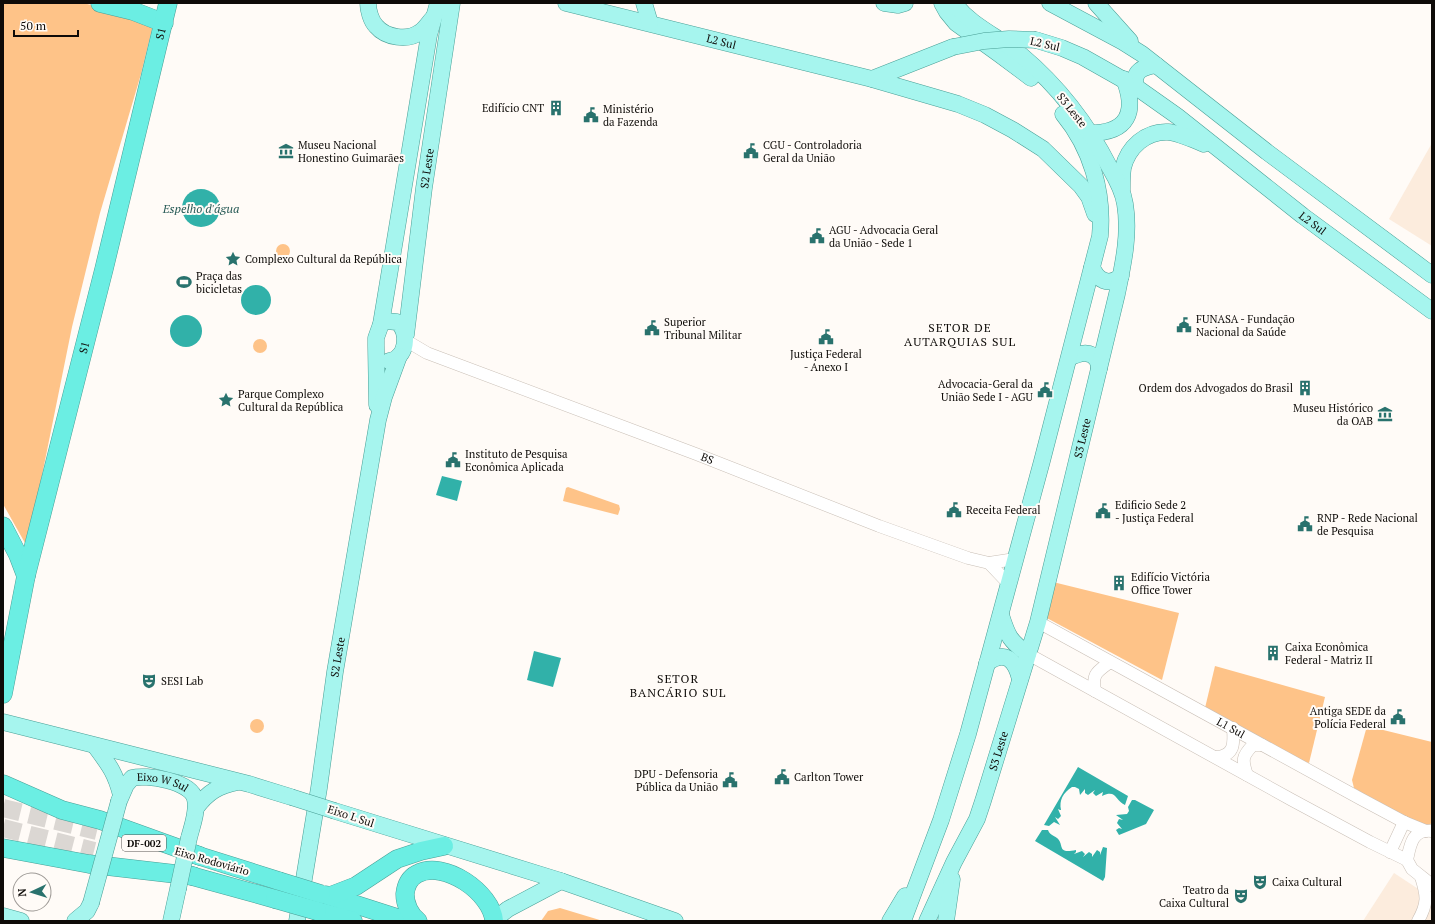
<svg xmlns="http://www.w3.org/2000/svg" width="1435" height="924" viewBox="0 0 1435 924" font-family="'PT Serif',serif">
<rect width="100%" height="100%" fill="#fffbf7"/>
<g fill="#fcecdd">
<path d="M1432,143v103l-43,-27z"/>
<path d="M1394,873l38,25v23h-69z"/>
</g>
<g fill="#fec388">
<path d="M3,3h80l41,10 29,12 -12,49 -41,139 -28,114 -34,168 -13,48 -22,-39z"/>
<circle cx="283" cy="251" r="7"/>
<circle cx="260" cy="346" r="7"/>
<path d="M568,487l51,18 1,4 -2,6 -55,-14 3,-13z"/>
<path d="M1053,582l126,31 -17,67 -117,-63z"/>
<path d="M1215,666l110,31 -16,66 -15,-5 -89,-50z"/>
<circle cx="257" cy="726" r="7"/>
<path d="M1367,726l65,16v81l-10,6 -68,-41 -2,-8z"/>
<path d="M560,908l43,13h-62l7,-10z"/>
</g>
<g fill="#31b1a9">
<circle cx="201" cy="208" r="19"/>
<circle cx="256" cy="300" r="15"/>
<circle cx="186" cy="331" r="16"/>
<path d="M442,476l20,5 -5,20 -21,-6z"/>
<path d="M534,651l27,7 -8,29 -26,-7z"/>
<path d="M1078,767l50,29 -3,9c-10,-4 -8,-16 -23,-9l1,-4 -7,4 -3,-3 2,-3 -7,5 -3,-2v-4l-5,6 -1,-6 -4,-2h-3c-9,6 -13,13 -11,23h-1l-2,-1 3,7 -3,3 -3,-2 5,8 -6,-3 -5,4 -5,-1z"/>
<path d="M1132,800h3l19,10 -8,14 -27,11 -3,-5 3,-2 3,1 -5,-6 2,-4 4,1 -7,-5 11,-1 2,-3 -1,-4z"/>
<path d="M1042,830h6c2,5 5,5 9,8 8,7 -1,16 19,12v2l-2,2 8,-3 3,3 -2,3 6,-5 3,2v3l5,-7 3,2v3l3,-8 4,1 -2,29 -2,4 -68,-40z"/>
</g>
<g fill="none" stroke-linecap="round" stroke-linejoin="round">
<g stroke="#dbd7d3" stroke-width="18" stroke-dasharray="18 9" stroke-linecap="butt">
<path d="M3,808l94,23"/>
<path d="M3,828l91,23"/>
</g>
<g stroke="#c9bfb6" stroke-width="13">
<g id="minor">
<path id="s1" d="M405,340l22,13 269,101 183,72 89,32 21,5 26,-4"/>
<path d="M989,563l20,21"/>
<path id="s2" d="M1038,622l323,177 43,23 22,9"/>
<path d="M1028,654l264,146 78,42 37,18"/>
<path d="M1095,691c-3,-18 2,-19 15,-29"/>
<path d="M1217,757c18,-2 17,-14 16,-29"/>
<path d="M1247,775c-5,-15 -5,-19 6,-30h9"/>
<path d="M1431,831c-19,-2 -21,15 -24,29l5,9 20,16"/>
<path d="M1390,852l14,-30"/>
<path d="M1418,921c10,-18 9,-25 3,-44"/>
</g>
</g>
<g stroke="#4a9f96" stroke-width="17">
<g id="major">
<path d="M368,3c0,7 3,18 8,23 10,12 32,15 44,6 5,-3 9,-10 13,-14"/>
<path id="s3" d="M566,3l306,76 86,25 27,11 28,15 30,19 38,37 8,11 6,17"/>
<path d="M644,3l6,20"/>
<path d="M884,3l14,2 7,-2"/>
<path d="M942,3l5,9 9,11 43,31 32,24"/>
<path d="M1050,3l73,39 19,12 125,98 165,123"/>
<path d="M1096,3l34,38"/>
<path id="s4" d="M1036,40l26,8 21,9 53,30 41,29 126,100 129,95"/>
<path d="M872,79l81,-32"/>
<path d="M1136,87c-4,-16 7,-20 20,-22"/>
<path d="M1090,133c38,0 47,-21 34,-54"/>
<path d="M1122,190c0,-7 0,-15 1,-22 5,-21 23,-37 45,-36 11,1 26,8 36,12"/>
<path d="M1092,267c5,13 17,20 29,9"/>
<path d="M381,324l5,-3 11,1c13,9 10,37 -8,39"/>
<path id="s5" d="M406,335l18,-147 28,-185"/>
<path d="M1069,358c9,-4 21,-9 28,2 1,2 2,7 2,9"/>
<path d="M377,405l-1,-59v-8l5,-14 48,-289 9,-32"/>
<path d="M1001,615c7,22 9,26 27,39"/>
<path d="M987,663c18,-13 28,-4 33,16"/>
<path d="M3,722l246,62 42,13"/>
<path d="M95,746c14,19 20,26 26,49"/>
<path id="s6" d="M119,801l7,-16 6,-7c14,-4 59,3 63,21 3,12 -3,27 -6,39"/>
<path d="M196,808c12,-16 22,-22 42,-26"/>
<path d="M335,811l226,70 114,40"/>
<path d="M3,916l18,5"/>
<path d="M494,920l14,-11 53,-28"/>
<path d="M75,921l12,-10 4,-8"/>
<path d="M171,921l7,-32"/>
<path id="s7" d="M297,921l22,-133 16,-116 43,-252 6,-23 15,-41"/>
<path d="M890,921l15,-25"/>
<path d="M903,921l38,-101 27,-86 74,-273 58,-225c4,-44 -9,-88 -37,-122"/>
<path id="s8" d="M927,921l27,-59 23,-43 6,-18 55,-179 79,-328c6,-29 13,-60 8,-90 -2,-13 -8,-24 -15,-36 -22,-43 -52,-82 -89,-113 -22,-18 -50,-29 -67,-52"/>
<path d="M946,921l6,-42"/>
</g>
</g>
<g stroke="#4a9f96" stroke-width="19">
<g id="highway">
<path d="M100,3l33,8 31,12"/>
<path d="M3,526l15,29 8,21"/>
<path id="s9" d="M3,694l23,-118 78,-307 64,-266"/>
<path d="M3,784l59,26 38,10 100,36"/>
<path d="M3,848l86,16 104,12"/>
<path d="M190,853l89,28"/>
<path d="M181,873l94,26"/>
<path d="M326,895l81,26"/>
<path d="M330,896l26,-10 41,-27 24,-8 23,-5"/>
<path d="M317,911l36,10"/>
<path d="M418,921c-8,-6 -13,-17 -13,-27 1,-9 4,-16 12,-20 27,-15 75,19 77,47"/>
</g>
</g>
<use href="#minor" stroke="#fff" stroke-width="12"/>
<use href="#major" stroke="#a6f5ee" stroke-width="16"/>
<use href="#highway" stroke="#6beee3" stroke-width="18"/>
<g stroke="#4a9f96" stroke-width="17" stroke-linecap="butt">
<g id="major-bridge">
<path d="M953,47l31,-6 25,-2 27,1"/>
<path d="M291,797l44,14"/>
<path d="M178,889l11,-51"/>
<path d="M91,903l28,-102"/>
</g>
</g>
<g stroke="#4a9f96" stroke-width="19" stroke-linecap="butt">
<g id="highway-bridge">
<path d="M279,881l42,13"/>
<path d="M275,899l42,12"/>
</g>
</g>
<use href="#major-bridge" stroke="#a6f5ee" stroke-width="16"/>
<use href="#highway-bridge" stroke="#6beee3" stroke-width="18"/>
</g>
<defs>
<g id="building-bare" transform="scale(1.2)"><path d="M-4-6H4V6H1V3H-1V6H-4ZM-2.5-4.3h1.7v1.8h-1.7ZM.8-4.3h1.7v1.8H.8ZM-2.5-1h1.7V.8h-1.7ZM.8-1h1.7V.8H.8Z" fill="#29726d" stroke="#fffbf7" stroke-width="2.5" paint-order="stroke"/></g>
<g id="civic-bare" transform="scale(1.2)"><path d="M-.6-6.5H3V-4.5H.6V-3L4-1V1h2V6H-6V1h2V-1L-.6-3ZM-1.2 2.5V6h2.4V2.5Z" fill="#29726d" stroke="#fffbf7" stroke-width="2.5" paint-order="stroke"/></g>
<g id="museum-bare" transform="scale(1.2)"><path d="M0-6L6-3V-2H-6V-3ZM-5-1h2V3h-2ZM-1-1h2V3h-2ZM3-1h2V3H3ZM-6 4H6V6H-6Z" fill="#29726d" stroke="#fffbf7" stroke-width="2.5" paint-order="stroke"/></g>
<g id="sight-bare" transform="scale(1.2)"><path d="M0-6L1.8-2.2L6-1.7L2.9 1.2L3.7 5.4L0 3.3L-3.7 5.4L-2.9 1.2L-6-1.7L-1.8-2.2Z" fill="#29726d" stroke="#fffbf7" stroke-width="2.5" paint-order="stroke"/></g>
<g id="stadium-bare" transform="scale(1.2)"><path d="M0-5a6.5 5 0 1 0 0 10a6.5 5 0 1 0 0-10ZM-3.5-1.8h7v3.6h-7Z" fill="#29726d" stroke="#fffbf7" stroke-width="2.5" paint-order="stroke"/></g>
<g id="theatre-bare" transform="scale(1.2)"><path d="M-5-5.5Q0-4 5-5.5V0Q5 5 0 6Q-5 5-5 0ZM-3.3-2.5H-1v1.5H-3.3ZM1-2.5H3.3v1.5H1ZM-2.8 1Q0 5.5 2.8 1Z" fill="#29726d" stroke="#fffbf7" stroke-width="2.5" paint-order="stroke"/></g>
</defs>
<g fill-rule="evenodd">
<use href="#building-bare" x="556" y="108"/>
<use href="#civic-bare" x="591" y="115"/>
<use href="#museum-bare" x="286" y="151"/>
<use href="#civic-bare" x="751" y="151"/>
<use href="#civic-bare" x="817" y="236"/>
<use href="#sight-bare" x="233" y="259"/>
<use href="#stadium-bare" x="184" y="282"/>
<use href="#civic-bare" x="1184" y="325"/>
<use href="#civic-bare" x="652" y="328"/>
<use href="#civic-bare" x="826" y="337"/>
<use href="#building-bare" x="1305" y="388"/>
<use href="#civic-bare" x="1045" y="390"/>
<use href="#sight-bare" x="226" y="400"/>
<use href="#museum-bare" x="1385" y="414"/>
<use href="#civic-bare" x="453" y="460"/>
<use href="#civic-bare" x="954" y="510"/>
<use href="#civic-bare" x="1103" y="511"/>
<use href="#civic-bare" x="1305" y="524"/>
<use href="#building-bare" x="1119" y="583"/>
<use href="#building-bare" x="1273" y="653"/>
<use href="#theatre-bare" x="149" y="681"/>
<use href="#civic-bare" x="1398" y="717"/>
<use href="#civic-bare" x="782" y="777"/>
<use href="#civic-bare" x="730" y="780"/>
<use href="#theatre-bare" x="1260" y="882"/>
<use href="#theatre-bare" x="1241" y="896"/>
</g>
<g text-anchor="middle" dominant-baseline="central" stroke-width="4" stroke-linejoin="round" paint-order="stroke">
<rect fill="#fffbf7" stroke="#565350" stroke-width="1" x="122" y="835" width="44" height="16" rx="3"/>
<g font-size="10" font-weight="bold" fill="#0e0b08">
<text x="144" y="843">DF-002</text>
</g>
<g font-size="11" fill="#0e0b08" stroke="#fffbf7">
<text stroke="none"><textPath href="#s9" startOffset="679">S1</textPath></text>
<text stroke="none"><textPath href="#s3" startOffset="160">L2 Sul</textPath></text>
<text transform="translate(1045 44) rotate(13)">L2 Sul</text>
<text transform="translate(1072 110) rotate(51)">S3 Leste</text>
<text stroke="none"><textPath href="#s5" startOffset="168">S2 Leste</textPath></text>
<text stroke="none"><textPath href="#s4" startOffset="334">L2 Sul</textPath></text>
<text stroke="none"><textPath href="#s9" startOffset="356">S1</textPath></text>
<text stroke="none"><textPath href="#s8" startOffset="509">S3 Leste</textPath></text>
<text stroke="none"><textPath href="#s1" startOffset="325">BS</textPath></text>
<text stroke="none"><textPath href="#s7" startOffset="267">S2 Leste</textPath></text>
<text stroke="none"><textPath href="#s2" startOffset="220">L1 Sul</textPath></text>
<text stroke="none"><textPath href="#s8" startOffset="185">S3 Leste</textPath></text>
<text stroke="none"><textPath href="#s6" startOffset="58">Eixo W Sul</textPath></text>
<text transform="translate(351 816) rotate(18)">Eixo L Sul</text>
<text transform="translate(212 861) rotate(16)">Eixo Rodoviário</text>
</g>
<g font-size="11" fill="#0e0b08" stroke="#fffbf7" text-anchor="start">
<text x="544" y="108" text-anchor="end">Edifício CNT</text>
<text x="603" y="109">Ministério<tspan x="603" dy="13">da Fazenda</tspan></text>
<text x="298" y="145">Museu Nacional<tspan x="298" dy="13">Honestino Guimarães</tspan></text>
<text x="763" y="145">CGU - Controladoria<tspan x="763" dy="13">Geral da União</tspan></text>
<text x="829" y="230">AGU - Advocacia Geral<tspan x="829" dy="13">da União - Sede 1</tspan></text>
<text x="245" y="259">Complexo Cultural da República</text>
<text x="196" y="276">Praça das<tspan x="196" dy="13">bicicletas</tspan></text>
<text x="1196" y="319">FUNASA - Fundação<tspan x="1196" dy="13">Nacional da Saúde</tspan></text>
<text x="664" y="322">Superior<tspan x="664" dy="13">Tribunal Militar</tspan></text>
<text x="826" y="354" text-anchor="middle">Justiça Federal<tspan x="826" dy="13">- Anexo I</tspan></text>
<text x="1033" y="384" text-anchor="end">Advocacia-Geral da<tspan x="1033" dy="13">União Sede I - AGU</tspan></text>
<text x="1293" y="388" text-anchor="end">Ordem dos Advogados do Brasil</text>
<text x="238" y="394">Parque Complexo<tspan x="238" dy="13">Cultural da República</tspan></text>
<text x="1373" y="408" text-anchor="end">Museu Histórico<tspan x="1373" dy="13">da OAB</tspan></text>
<text x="465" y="454">Instituto de Pesquisa<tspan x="465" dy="13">Econômica Aplicada</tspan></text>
<text x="1115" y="505">Edificio Sede 2<tspan x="1115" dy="13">- Justiça Federal</tspan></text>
<text x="966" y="510">Receita Federal</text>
<text x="1317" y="518">RNP - Rede Nacional<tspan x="1317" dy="13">de Pesquisa</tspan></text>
<text x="1131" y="577">Edifício Victória<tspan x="1131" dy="13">Office Tower</tspan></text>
<text x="1285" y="647">Caixa Econômica<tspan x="1285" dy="13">Federal - Matriz II</tspan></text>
<text x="161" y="681">SESI Lab</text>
<text x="1386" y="711" text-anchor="end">Antiga SEDE da<tspan x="1386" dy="13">Polícia Federal</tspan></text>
<text x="718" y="774" text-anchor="end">DPU - Defensoria<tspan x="718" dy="13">Pública da União</tspan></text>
<text x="794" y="777">Carlton Tower</text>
<text x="1272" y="882">Caixa Cultural</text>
<text x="1229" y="890" text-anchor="end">Teatro da<tspan x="1229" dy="13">Caixa Cultural</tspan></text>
</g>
<g font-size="12" font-style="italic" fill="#265955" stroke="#fffbf7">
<text x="201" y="208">Espelho d'água</text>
</g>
<g font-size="12" letter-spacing="1" fill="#0e0b08" stroke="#fffbf7">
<text x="960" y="327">SETOR DE<tspan x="960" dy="14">AUTARQUIAS SUL</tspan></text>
<text x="678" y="678">SETOR<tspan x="678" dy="14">BANCÁRIO SUL</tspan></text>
</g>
</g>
<rect width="1435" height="924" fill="none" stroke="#0e0b08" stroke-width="8"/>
<g transform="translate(32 892) rotate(266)"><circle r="19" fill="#fffbf7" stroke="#9f9b97"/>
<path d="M0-3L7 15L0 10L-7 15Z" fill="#29726d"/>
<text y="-6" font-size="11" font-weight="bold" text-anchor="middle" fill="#0e0b08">N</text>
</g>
<path d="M14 30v6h64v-6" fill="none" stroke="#0e0b08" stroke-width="2"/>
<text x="20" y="30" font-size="12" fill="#0e0b08" stroke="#fffbf7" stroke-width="3" paint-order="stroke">50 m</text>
</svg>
